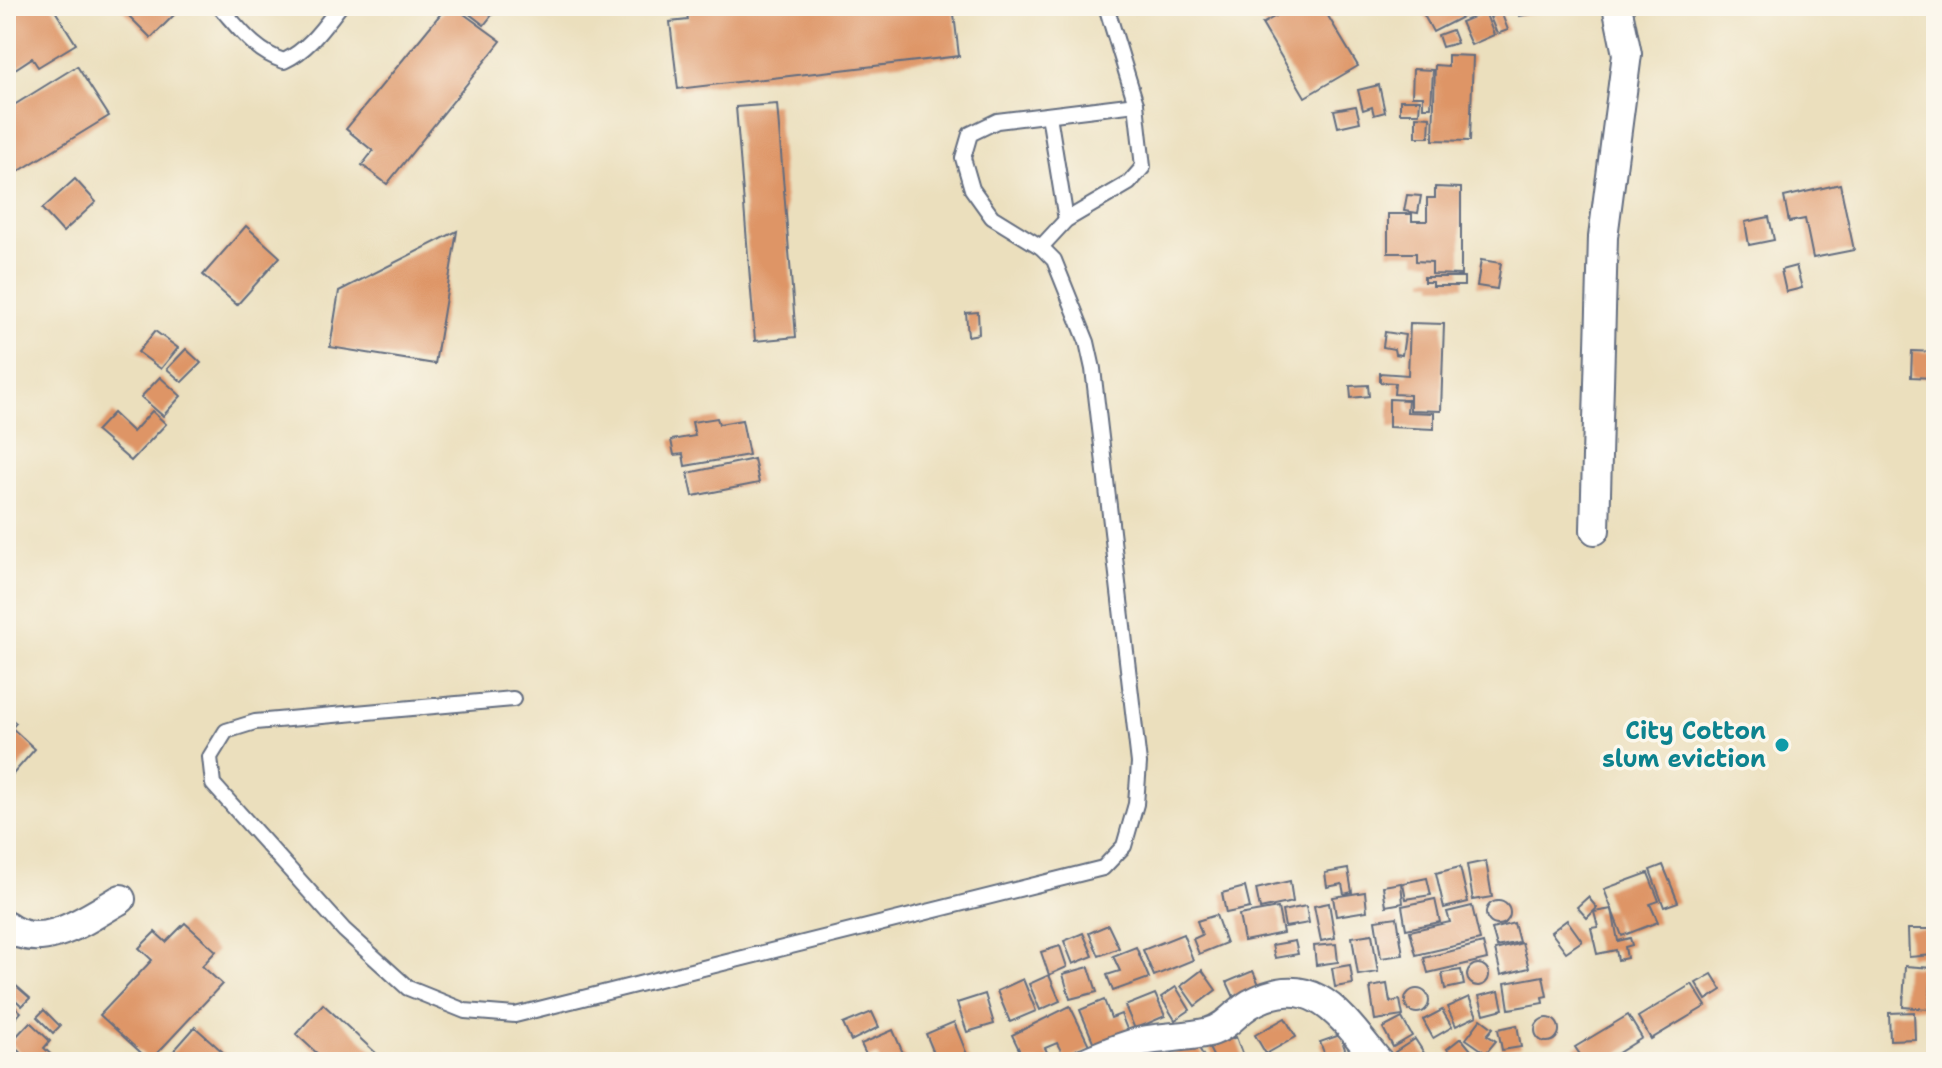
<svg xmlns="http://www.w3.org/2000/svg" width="1942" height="1068" viewBox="0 0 1942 1068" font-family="'Shantell Sans',sans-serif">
<rect width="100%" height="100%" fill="#fbf7ec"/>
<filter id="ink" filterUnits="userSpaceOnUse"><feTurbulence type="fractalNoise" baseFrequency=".0125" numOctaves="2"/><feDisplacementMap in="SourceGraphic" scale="16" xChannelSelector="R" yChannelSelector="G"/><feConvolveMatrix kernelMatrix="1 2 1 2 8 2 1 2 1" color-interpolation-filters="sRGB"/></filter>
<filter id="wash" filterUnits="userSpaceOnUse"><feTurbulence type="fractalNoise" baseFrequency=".006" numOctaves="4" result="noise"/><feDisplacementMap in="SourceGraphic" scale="32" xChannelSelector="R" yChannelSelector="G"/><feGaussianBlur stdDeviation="1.8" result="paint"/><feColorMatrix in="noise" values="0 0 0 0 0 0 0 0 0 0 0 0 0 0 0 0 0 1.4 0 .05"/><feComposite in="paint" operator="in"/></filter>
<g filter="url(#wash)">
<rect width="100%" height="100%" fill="#ebdfbd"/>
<g id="blocks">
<g fill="#de9566">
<path d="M20,6h32l24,38 -38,23 -6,-9 -26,17v-60z"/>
<path d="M119,6h64l-32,32z"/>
<path d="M447,6h6l48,35 -114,143 -25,-19 11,-14 -27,-22z"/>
<path d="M459,6h40l-15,19z"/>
<path d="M686,6h267l6,50 -281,33 -8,-67 18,-2z"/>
<path d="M1293,6h29l36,60 -53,31 -43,-73z"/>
<path d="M1419,6h52l3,5 -41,21z"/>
<path d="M1517,6h19l1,7 -18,3z"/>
<path d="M1485,12l9,23 -23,10 -10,-23z"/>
<path d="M1501,12l7,18 -11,4 -7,-17z"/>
<path d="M1452,30l5,13 -15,4 -4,-12z"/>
<path d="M1448,55l25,1 -3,85 -37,-1 2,-75 13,1z"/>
<path d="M77,66l32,50 -103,63v-69z"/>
<path d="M1413,69l20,1 -2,37h-8v-11h-11z"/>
<path d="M1379,85l6,27 -11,3 -2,-8 -9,3 -5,-20z"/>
<path d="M1400,100h20l-1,13h-19z"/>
<path d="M777,104l19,233 -41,4 -19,-234z"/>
<path d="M1356,106l4,16 -22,5 -4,-17z"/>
<path d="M1416,116l14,1 -1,20h-13z"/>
<path d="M75,179l21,23 -33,30 -21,-23z"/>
<path d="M1840,184l14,66 -41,8 -8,-39 -16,3 -5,-25z"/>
<path d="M1435,187l26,1v87l-29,-1v-12l-16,-1v-8h-28v-39h24v7h15v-23h8z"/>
<path d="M1407,195l14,1 -3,17 -14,-2z"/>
<path d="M1769,217l5,23 -25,5 -4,-23z"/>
<path d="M246,226l34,31 -43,48 -34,-30z"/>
<path d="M457,231l-22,133 -105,-17 9,-56z"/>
<path d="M1481,260l20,3 -4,26 -20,-3z"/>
<path d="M1796,266l6,22 -16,4 -5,-22z"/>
<path d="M1424,277h40v9h-31v-4h-9z"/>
<path d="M978,312l1,22 -11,2 -2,-23z"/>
<path d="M1410,323l34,1 -3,87 -31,-1v-15l-16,-1 1,-11 -15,-1v-9l28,2z"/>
<path d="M155,331l23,17 -17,21 -23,-17z"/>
<path d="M1385,332l20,3 -3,20 -7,-1 -1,-5 -11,-2z"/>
<path d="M186,349l15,14 -19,19 -15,-13z"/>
<path d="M1912,351l23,1 -1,26 -23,-1z"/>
<path d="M160,377l21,19 -18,20 -22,-19z"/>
<path d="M1368,385l1,11 -18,2 -1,-12z"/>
<path d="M1389,399l19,1 -1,12 27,1v16l-45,-2z"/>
<path d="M152,411l14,13 -35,37 -35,-30 17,-18 20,19z"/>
<path d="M717,418l2,6 23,-4 7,35 -64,11 -2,-12 -9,1 -3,-15 24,-4 -3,-14z"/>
<path d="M754,459l5,24 -66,13 -5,-23z"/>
<path d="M1930,706h6v32l-8,-1z"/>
<path d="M6,715l10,8 -4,5 23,21 -29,33z"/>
<path d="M1486,861l6,36 -19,3 -6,-35z"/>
<path d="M1663,865l15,37 -14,5 -14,-37z"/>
<path d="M1460,867l8,35 -24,6 -8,-35z"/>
<path d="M1348,869l4,23 -8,2 -2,-10 -15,3 -2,-14z"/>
<path d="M1648,873l11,28 -9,3 8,18 -36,14 -18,-47z"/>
<path d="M1427,878l4,17 -25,4 -3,-16z"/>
<path d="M1290,881l3,21 -33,7 -4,-20z"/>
<path d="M1401,883l2,20 -17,3 -3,-20z"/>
<path d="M1245,887l5,21 -24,5 -4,-20z"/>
<path d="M1365,892l2,19 -31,5 -3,-19z"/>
<path d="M1588,897l9,11 -10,10 -10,-11z"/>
<path d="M1435,899l5,23 -34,7 -4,-23z"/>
<circle cx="1498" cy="913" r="12"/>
<path d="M1329,903l6,35 -14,3 -7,-35z"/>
<path d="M1306,906l3,17 -24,4 -3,-16z"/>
<path d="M1472,906l8,34 -64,15 -6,-24 40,-9 -3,-10z"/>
<path d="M1278,908l5,25 -39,8 -5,-26z"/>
<path d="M1612,909l6,32 12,-3 2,7 -7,2 2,11 -9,2 -2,-10 -19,4 -6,-26 7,-1 -4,-15z"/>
<path d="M1216,915l10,28 -27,11 -6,-15 9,-4 -5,-14z"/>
<path d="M1397,917l6,38 -22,3 -6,-38z"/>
<path d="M1567,920l15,21 -16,11 -15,-20z"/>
<path d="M185,923l31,28 -14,15 20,18 -72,77 -50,-46 52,-55 -13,-12 16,-16 11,10z"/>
<path d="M1514,923l5,19 -22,5 -5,-18z"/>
<path d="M1108,925l11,23 -20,8 -10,-23z"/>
<path d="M1908,929h25l1,26 -25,2z"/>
<path d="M1083,933l10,23 -20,8 -9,-23z"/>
<path d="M1183,934l10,26 -39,16 -11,-26z"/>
<path d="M1372,934l6,38 -20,3 -6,-38z"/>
<path d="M1295,941l3,13 -23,4 -3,-13z"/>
<path d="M1483,943l4,16 -59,14 -4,-15z"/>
<path d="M1522,943l7,25 -28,7 -6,-25z"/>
<path d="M1336,944l2,18 -22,3 -2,-19z"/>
<path d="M1060,946l7,21 -18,8 -8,-23z"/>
<path d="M1136,947l13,31 -36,13 -6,-16 13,-4 -7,-15z"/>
<circle cx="1478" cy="975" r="11"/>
<path d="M1350,965l3,19 -18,3 -3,-19z"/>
<path d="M1905,966l27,2 -3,41 -26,-2z"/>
<path d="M1089,967l8,25 -27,7 -7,-25z"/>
<path d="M1202,970l14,20 -21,16 -14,-20z"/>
<path d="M1461,970l3,15 -19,4 -3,-16z"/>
<path d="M1253,971l9,20 -26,11 -9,-20z"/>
<path d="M1712,974l10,16 -16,10 -10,-17z"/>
<path d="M1049,975l11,26 -20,9 -11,-26z"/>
<path d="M1543,976l4,20 -5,1 1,6 -34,6 -4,-26z"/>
<path d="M1023,979l13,32 -26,11 -13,-31z"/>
<path d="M14,984l16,14 -8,8 -15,-14z"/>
<path d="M1387,984l3,18 10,-2 3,16 -28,4 -5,-33z"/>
<path d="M1692,984l14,22 -55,33 -13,-22z"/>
<path d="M1176,987l14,23 -15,10 -14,-23z"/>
<circle cx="1417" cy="1001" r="12"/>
<path d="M1499,991l4,18 -19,5 -5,-18z"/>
<path d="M985,994l9,30 -27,8 -10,-29z"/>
<path d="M1155,994l10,22 -30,13 -10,-23z"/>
<path d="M1469,997l8,19 -21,10 -9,-19z"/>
<path d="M6,999l15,13 -15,17z"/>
<path d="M1104,1000l7,18 10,-4 9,23 -33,14 -17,-41z"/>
<path d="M323,1004l55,51 -7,7h-57l6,-6 -24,-22z"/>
<path d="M1070,1006l21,43 -25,12 -9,-18 -12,5 7,14h-27l-13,-27z"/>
<path d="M44,1010l16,16 -7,7 -16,-16z"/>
<path d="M1442,1010l10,17 -19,11 -10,-18z"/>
<path d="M872,1012l7,15 -28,14 -8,-17z"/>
<path d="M1914,1012l1,27 -25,1 -1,-27z"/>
<path d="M1628,1015l14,23 -38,24h-19l-10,-15z"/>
<path d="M1285,1018l11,19 -30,17 -11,-19z"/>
<path d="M1402,1018l10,18 -19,11 -10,-19z"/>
<circle cx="1547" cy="1030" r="12"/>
<path d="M1481,1019l12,9 -6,7 9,6 -10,12 -20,-14z"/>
<path d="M30,1022l20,19 -6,7 15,14h-29l-20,-19z"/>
<path d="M954,1022l16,40h-44l10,-4 -10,-24z"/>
<path d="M1517,1025l4,22 -19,3 -4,-21z"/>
<path d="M195,1027l39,35h-70z"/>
<path d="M893,1030l13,30 -26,2 -3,-7 -9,4 -7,-15z"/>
<path d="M1340,1035l6,17 -20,6 -6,-16z"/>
<path d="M1236,1037l7,19 -15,6h-12l-7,-14z"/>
<path d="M1461,1038l18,22 -2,2h-20l-10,-13z"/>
<path d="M1415,1039l15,23h-28l-7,-10z"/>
<path d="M1195,1041l12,21h-30l-5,-9z"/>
</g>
</g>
</g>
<g filter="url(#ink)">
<use href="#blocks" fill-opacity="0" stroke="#646d7f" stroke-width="2"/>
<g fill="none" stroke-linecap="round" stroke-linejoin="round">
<g stroke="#646d7f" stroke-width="18">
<g id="service">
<path d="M219,6c20,22 36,46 65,55 25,-12 39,-33 56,-55"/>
<path d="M1049,115l17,105"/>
<path d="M1041,247l25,-27 63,-37 14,-16 -7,-63 -30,-98"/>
<path d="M513,699l-258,23 -29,9 -16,26 3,27 131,146 64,58 57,23 50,4 588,-147 21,-22 12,-42 3,-41 -46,-394 -6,-27 -33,-82 -13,-13 -49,-30 -20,-28 -9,-31 7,-24 27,-13 139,-17"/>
</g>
</g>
<g stroke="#646d7f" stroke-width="32">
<g id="minor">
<path d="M1595,530l8,-293 24,-183 -10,-48"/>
<path d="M6,926c36,28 83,-9 115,-27"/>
<path d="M1085,1062c19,-8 37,-16 57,-21 22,-4 46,-4 67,-9 18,-5 26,-19 41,-28 64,-36 93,15 129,58"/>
</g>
</g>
<use href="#service" stroke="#fff" stroke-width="14"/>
<use href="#minor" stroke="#fff" stroke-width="28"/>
</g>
</g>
<circle fill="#0f9aa8" stroke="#fbf7ec" stroke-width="3" cx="1782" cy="745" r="8"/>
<g text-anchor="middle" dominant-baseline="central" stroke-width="7" stroke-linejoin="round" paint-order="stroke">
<g font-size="24" font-weight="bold" fill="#0d838f" stroke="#fbf7ec" text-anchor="end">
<text x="1766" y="731">City Cotton<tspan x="1766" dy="28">slum eviction</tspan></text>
</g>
</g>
<rect width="1942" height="1068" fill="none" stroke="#fbf7ec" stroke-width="32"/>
</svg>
